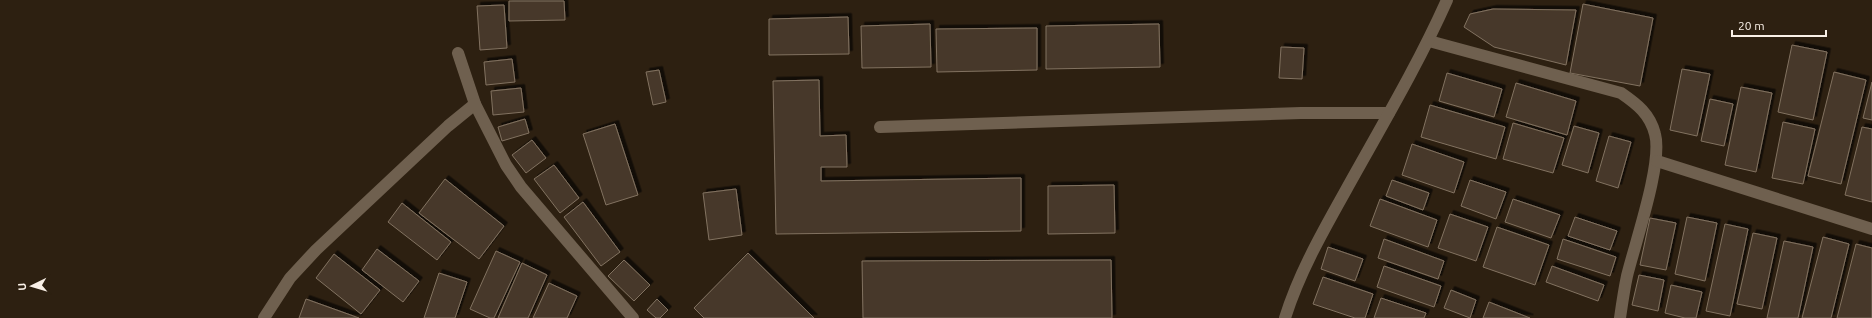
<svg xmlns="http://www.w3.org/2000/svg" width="1872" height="318" viewBox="0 0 1872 318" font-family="Ubuntu,sans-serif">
<defs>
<filter id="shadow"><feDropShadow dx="3.5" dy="-3.5" stdDeviation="0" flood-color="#0009"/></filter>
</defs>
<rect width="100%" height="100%" fill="#2d2011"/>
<g fill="#473929" stroke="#827261" filter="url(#shadow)">
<path d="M509,1h55l1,19 -56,1z"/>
<path d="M1583,4l70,14 -13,68 -70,-13z"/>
<path d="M504,5l3,43 -27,2 -3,-44z"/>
<path d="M1493,9l83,1 -10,55 -72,-18 -30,-20 6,-13z"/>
<path d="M848,17l1,37 -80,1v-36z"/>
<path d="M930,24l1,43 -69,1 -1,-42z"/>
<path d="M1159,24l1,43 -114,2v-43z"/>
<path d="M1037,28v42l-100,2 -1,-43z"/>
<path d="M1792,45l35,7 -14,68 -35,-8z"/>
<path d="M1281,47l23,1 -2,31 -23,-1z"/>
<path d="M512,59l3,23 -29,3 -2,-23z"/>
<path d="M1682,69l28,5 -13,62 -27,-6z"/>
<path d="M659,70l7,32 -13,3 -7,-33z"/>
<path d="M1834,72l32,8 -25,104 -33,-8z"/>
<path d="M1447,73l55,16 -8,28 -55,-16z"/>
<path d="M819,80l1,56 26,-1 1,32h-26v14l200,-3v53l-245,3 -3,-153z"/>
<path d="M1872,82v38l-9,-2z"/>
<path d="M1516,83l60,18 -9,34 -61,-18z"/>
<path d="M1741,87l31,6 -16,79 -31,-7z"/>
<path d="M521,88l3,24 -31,3 -2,-24z"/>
<path d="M1710,99l23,5 -9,42 -23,-5z"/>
<path d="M1430,105l75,22 -9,32 -75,-22z"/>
<path d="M525,119l4,14 -27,8 -4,-14z"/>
<path d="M1783,122l32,7 -12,55 -31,-6z"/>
<path d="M1513,123l51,15 -11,35 -50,-14z"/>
<path d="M615,124l23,71 -32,10 -23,-71z"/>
<path d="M1574,126l25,7 -11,40 -26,-8z"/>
<path d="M1862,127l10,2v73l-27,-7z"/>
<path d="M1609,136l22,6 -13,46 -22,-7z"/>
<path d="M532,140l14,18 -20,15 -14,-18z"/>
<path d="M1412,144l52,18 -10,31 -52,-18z"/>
<path d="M554,165l25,33 -19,15 -26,-34z"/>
<path d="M445,179l59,47 -25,33 -60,-46z"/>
<path d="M1392,180l37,13 -6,17 -37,-14z"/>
<path d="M1470,180l36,12 -10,27 -35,-13z"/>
<path d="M1114,185l1,48 -67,1v-48z"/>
<path d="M736,189l6,46 -33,5 -6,-47z"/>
<path d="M1380,199l57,21 -9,27 -58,-21z"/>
<path d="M1513,199l47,16 -9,23 -46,-16z"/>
<path d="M583,202l37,50 -19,14 -37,-49z"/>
<path d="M402,203l49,39 -14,18 -49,-38z"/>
<path d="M1450,214l38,13 -12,34 -38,-13z"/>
<path d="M1575,217l42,14 -7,19 -42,-14z"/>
<path d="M1687,217l30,6 -12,58 -30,-7z"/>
<path d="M1650,218l26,5 -10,47 -26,-5z"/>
<path d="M1725,224l23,5 -18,87 -24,-5z"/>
<path d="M1497,227l52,18 -14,40 -52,-18z"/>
<path d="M1753,233l24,5 -15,71 -25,-5z"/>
<path d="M1823,237l26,7 -18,74h-29z"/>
<path d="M1384,239l60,22 -6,18 -60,-21z"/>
<path d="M1563,239l53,18 -6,19 -53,-17z"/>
<path d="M1784,241l29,6 -15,71h-31z"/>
<path d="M1856,244l16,4v70h-35z"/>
<path d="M1328,247l35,12 -8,22 -34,-12z"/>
<path d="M377,249l42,32 -16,21 -41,-32z"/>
<path d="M496,251l24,11 -26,56h-4l-20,-9z"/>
<path d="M748,253l66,65h-110l-10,-10z"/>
<path d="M334,254l46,36 -19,24 -45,-36z"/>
<path d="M624,260l26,25 -16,16 -26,-25z"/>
<path d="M1111,260l1,58h-249l-1,-57z"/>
<path d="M522,263l25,12 -19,43h-30z"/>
<path d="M1384,266l57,20 -7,21 -57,-20z"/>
<path d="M1552,266l52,19 -6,16 -52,-19z"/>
<path d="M439,273l28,9 -12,36h-31z"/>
<path d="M1639,275l25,5 -6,31 -26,-6z"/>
<path d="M1323,277l50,17 -8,24h-10l-42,-14z"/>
<path d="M549,283l28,13 -10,22h-34z"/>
<path d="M1671,285l31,7 -6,26h-11l-20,-5z"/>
<path d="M1451,290l25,10 -6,18 -26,-10z"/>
<path d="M1381,298l45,15 -2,5h-50z"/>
<path d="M306,299l53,19h-60z"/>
<path d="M657,299l11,11 -8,8h-4l-9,-8z"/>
<path d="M1489,302l41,16h-47z"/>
</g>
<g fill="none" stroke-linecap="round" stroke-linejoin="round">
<g stroke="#6f604f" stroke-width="12">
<path d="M1429,41l192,52c16,11 29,21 34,41 8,29 -20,109 -28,142 -3,14 -5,28 -7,42"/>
<path d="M458,53l17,51"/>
<path d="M880,127l421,-14h88"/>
<path d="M1657,161l215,68"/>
<path d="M264,318l26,-40 26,-28 132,-124 27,-22 31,61 15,22 112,131"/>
<path d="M1285,318c14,-45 38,-87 61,-128 35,-63 72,-125 101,-190"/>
</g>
</g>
<g transform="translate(32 286) rotate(265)" stroke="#2d2011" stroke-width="3" paint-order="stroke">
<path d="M0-3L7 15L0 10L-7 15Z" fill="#f9f0e7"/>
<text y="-6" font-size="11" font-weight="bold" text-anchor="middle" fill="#f9f0e7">U</text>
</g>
<path d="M1732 30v6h94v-6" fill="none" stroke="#f9f0e7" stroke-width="2"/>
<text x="1738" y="30" font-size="12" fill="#f9f0e7" stroke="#2d2011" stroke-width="3" paint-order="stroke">20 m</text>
</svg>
